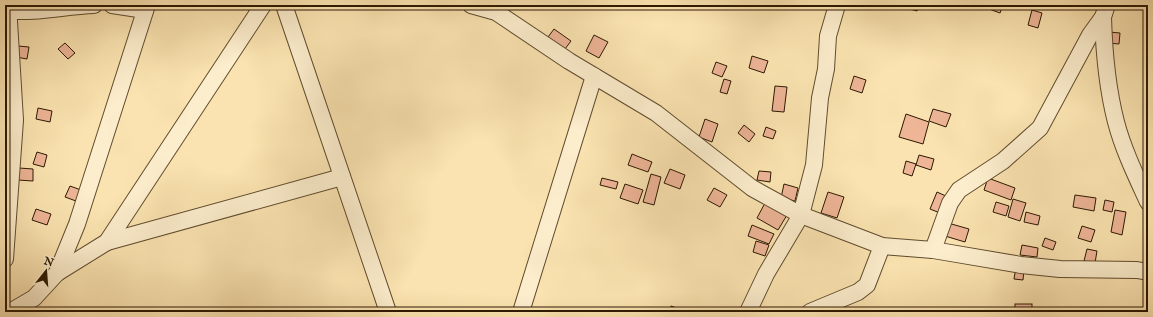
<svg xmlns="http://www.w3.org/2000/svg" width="1153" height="317" viewBox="0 0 1153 317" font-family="'IM FELL English',serif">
<rect width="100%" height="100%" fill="#fae3b0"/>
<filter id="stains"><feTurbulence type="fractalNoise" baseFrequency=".005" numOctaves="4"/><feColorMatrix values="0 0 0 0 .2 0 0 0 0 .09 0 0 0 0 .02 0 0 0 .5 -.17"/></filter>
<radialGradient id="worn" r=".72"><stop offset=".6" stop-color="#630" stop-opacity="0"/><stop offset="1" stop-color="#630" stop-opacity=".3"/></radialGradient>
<g fill="#eeb597" stroke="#2c1902">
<path d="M904,5h15l-2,6 -14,-4z"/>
<path d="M990,5h13l-3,8 -11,-4z"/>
<path d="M1032,10l10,3 -4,15 -10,-3z"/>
<path d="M554,29l17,12 -9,12 -17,-12z"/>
<path d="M1109,32l11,1 -1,11 -11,-1z"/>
<path d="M594,35l14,7 -9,16 -13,-7z"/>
<path d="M65,43l10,10 -7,6 -10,-10z"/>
<path d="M18,46l11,1 -2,12 -11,-2z"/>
<path d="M752,56l16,5 -4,12 -15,-5z"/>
<path d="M716,62l11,4 -5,11 -10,-4z"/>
<path d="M854,76l12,4 -4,13 -12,-4z"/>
<path d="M724,79l7,2 -4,13 -7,-2z"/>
<path d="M775,86l12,1 -3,25 -12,-1z"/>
<path d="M38,108l14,3 -2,11 -14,-3z"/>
<path d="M933,109l18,5 -5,13 -17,-6z"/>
<path d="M906,114l23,8 -6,22 -24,-7z"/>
<path d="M705,119l13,5 -6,18 -13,-5z"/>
<path d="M744,125l11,9 -6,8 -11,-9z"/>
<path d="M766,127l10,4 -3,8 -10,-3z"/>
<path d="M37,152l10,3 -3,12 -11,-3z"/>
<path d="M632,154l20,8 -4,10 -20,-7z"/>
<path d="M919,155l15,4 -3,11 -15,-5z"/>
<path d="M906,161l10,3 -4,12 -9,-3z"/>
<path d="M19,168l14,1v12l-15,-1z"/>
<path d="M670,169l15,6 -5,14 -16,-6z"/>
<path d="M759,171l12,1 -1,10 -13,-2z"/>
<path d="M651,174l10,3 -7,28 -11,-3z"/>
<path d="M602,178l16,4 -2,7 -16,-4z"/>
<path d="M988,178l27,10 -4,12 -27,-10z"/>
<path d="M625,184l18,6 -5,14 -18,-6z"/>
<path d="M784,184l14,4 -3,13 -14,-3z"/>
<path d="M70,186l11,4 -5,11 -11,-4z"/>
<path d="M714,188l13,7 -7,12 -13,-7z"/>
<path d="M828,192l16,5 -7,21 -16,-5z"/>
<path d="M937,192l11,5 -8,16 -10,-4z"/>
<path d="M1075,195l21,3 -2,13 -21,-4z"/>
<path d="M1013,199l13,4 -6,18 -12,-4z"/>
<path d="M1105,200l9,2 -2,10 -9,-2z"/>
<path d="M996,202l13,4 -3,10 -13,-4z"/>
<path d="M765,203l22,12 -9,15 -21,-12z"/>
<path d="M36,209l15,5 -4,11 -15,-5z"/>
<path d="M1115,210l11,2 -4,23 -11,-3z"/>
<path d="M1026,212l14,4 -2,9 -14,-3z"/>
<path d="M948,223l21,6 -4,13 -20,-6z"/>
<path d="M752,225l22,9 -5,10 -21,-8z"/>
<path d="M1082,226l13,4 -4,12 -13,-4z"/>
<path d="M1045,238l11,4 -3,8 -11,-4z"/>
<path d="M756,241l13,4 -4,11 -12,-4z"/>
<path d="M1022,245l16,3 -1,9 -17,-2z"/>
<path d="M1087,249l10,2 -2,12 -11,-2z"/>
<path d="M1016,267l8,2 -1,11 -9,-1z"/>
<rect x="1015" y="304" width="17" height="8"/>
<path d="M671,306l14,5 -1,1h-15z"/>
</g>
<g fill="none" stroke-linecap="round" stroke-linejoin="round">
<g stroke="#604c2e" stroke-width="18">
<g id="minor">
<path d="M112,5l33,5"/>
<path d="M284,5l104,307"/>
<path d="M471,5l25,7 73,49 87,52 96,75 49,27 81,31 51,4 88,15 39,4 77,1 11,2"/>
<path d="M5,10c30,4 59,-4 89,-5"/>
<path d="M1103,17c1,36 4,70 13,105 7,27 20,54 32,80"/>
<path d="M107,242l235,-65"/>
<path d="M933,250l17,-47 9,-13 44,-29 37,-33 50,-93 13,-18 4,-12"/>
<path d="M5,259l10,-139 -7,-115"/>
<path d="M57,273l50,-31 156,-237"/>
<path d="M10,312l24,-14 23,-25 20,-49 70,-219"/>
<path d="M521,312l73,-236"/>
<path d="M748,312l18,-38 35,-59 13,-50 6,-67 6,-29 2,-33 9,-31"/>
<path d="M810,312l48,-20 9,-7 15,-39"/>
</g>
</g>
<use href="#minor" stroke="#fcedcc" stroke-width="16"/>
</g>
<rect width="1153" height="317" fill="none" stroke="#fae3b0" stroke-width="20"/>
<rect x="6" y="6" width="1141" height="305" fill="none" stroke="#2c1902" stroke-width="2"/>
<rect x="10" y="10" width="1133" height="297" fill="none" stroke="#2c1902"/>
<g transform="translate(46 271) rotate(17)" stroke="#fcedcc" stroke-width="3" paint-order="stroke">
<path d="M0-3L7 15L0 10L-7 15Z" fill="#2c1902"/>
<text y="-6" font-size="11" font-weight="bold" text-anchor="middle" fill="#2c1902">N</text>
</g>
<rect width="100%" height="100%" filter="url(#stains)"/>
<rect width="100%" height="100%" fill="url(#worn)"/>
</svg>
